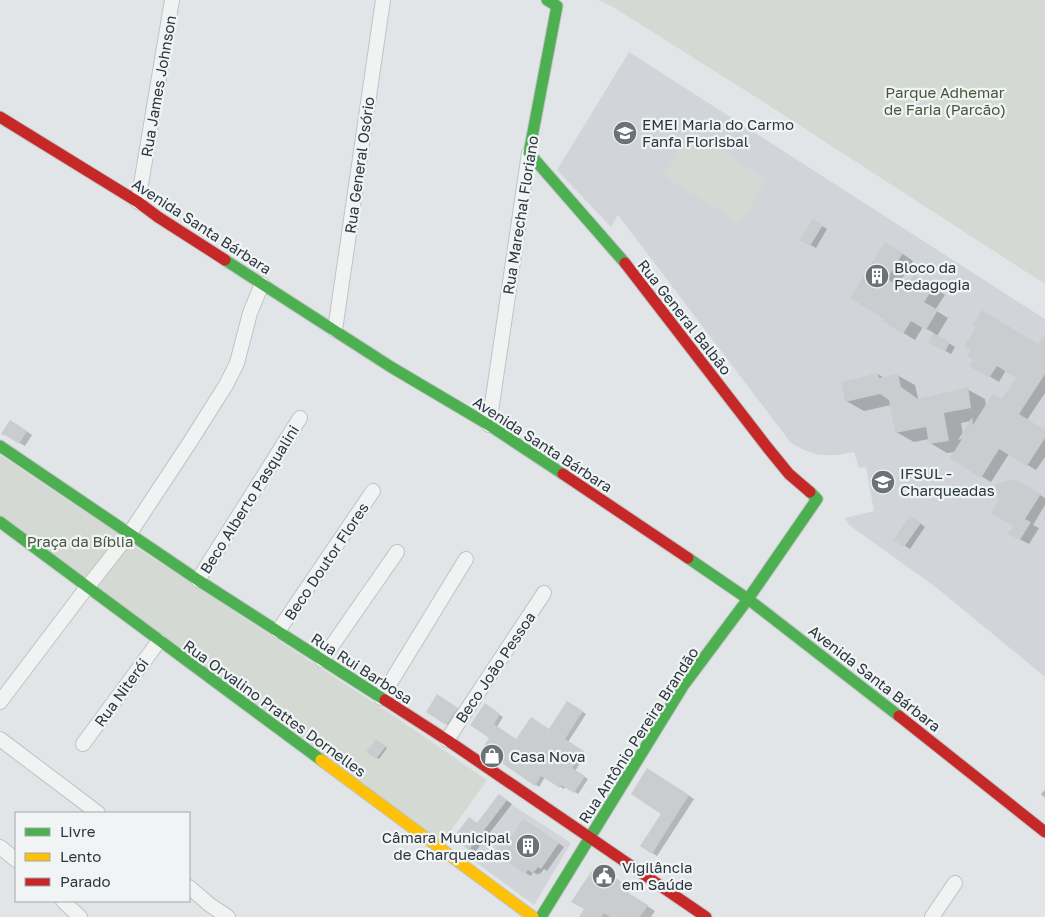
<svg xmlns="http://www.w3.org/2000/svg" width="1045" height="917" viewBox="0 0 1045 917" font-family="'Golos Text',sans-serif">
<rect width="100%" height="100%" fill="#e2e5e7"/>
<g fill="#d1d5d9">
<path d="M629,52l416,267v358l-108,-89 -88,-63 -4,-7 29,-7 -8,-44 -7,1 -5,-16 -16,3h-19l-15,-5 -13,-7 -173,-228 -7,12 -54,-57z"/>
<path d="M499,794l18,14 54,35 -37,62 -68,-50 3,-5 -16,-12 16,-21 8,6z"/>
</g>
<g fill="#d5d9d3">
<path d="M598,0h447v284l-294,-190 -138,-87z"/>
<path d="M691,131l76,49 -28,43 -76,-48z"/>
<path d="M0,455l120,80 -35,44 -85,-63z"/>
<path d="M131,544l272,178 84,58 -45,63 -345,-255z"/>
</g>
<g fill="#0003" fill-rule="evenodd">
<path d="M813,220l14,9 -11,19 -15,-8z"/>
<path d="M897,250l16,11 -16,25 9,5 20,-8 19,12 -10,15 13,8 -11,18 18,11 -4,7 -22,-12 5,-9 -11,-6 -8,13 -31,-19 2,-2 -34,-21z"/>
<path d="M1045,344v49l-18,27 18,11v26l-9,13 -27,-16 -18,28 -40,-24 4,-6 -8,1 -17,-10 -1,-4 -15,3 -18,-10 -5,-27 -27,6 -18,-10 32,-27 6,4 13,-3 18,10 3,13 2,2 47,-11 18,10 1,8 17,-7 15,-22 -12,-8 -7,12 -28,-17zM971,421l-8,13 -2,-11z"/>
<path d="M16,424l16,11 -7,11 -23,-13z"/>
<path d="M1015,480l30,18v7l-12,20 6,3 -10,16 -19,-10 4,-8 -13,-26z"/>
<path d="M916,520l9,7 -15,22 -5,-3z"/>
<path d="M443,699l19,13 -10,15 -25,-15z"/>
<path d="M567,702l19,12 -18,28 18,12 -11,17 13,8 -10,15 -12,-8 -2,3 -19,-12 -6,10 -4,-3 -44,-47 -6,-32 18,12 -6,10 20,13 32,-10z"/>
<path d="M376,740l11,8 -8,11 -2,-1z"/>
<path d="M652,772l42,27 -37,57 -16,-10 21,-33z"/>
<path d="M1045,790v8l-4,-4z"/>
<path d="M505,799l7,5 -37,48 -20,-14 23,-14z"/>
<path d="M529,823l35,24 -17,24 -3,-2 -4,5 -2,-1v2l-5,-3 -2,4 -5,-3 -20,-27z"/>
<path d="M600,874l10,1 21,13 -3,5 27,18 -4,6h-71l5,-8z"/>
</g>
<g fill="#cacdcf">
<path d="M813,219l10,6 -13,21 -11,-6z"/>
<path d="M885,242l18,11 -16,26 18,11 9,-16 20,13 -10,15 14,8 -12,20 -15,-9 -8,13 -20,-13 1,-2 -34,-21z"/>
<path d="M982,310l56,34 7,-10v40l-26,40 26,16v8l-18,28 -28,-17 -18,29 -31,-20 12,-19 -4,1 14,-23 1,8 20,-32 9,6 14,-21 -19,-12 -8,12 -20,-12 4,-6 -6,-4 4,-6 -7,-4 12,-19 -3,-2z"/>
<path d="M933,333l17,9 -5,10 -17,-10z"/>
<path d="M878,373l1,5 19,-4 3,13 17,12 50,-12 3,21 -27,5 5,28 -20,3 -3,-17 -31,6 -6,-33 -9,-6 -35,8 -4,-20z"/>
<path d="M10,420l17,11 -8,13 -12,-8 -6,-2z"/>
<path d="M1016,479l25,15 -16,25 6,3 -11,18 -12,-6 5,-8 -22,-13 8,-13 -4,-16z"/>
<path d="M910,516l11,7 -17,24 -11,-7z"/>
<path d="M437,694l21,14 -12,17 -20,-13z"/>
<path d="M567,701l16,10 -18,28 19,12 -12,17 13,8 -11,17 -13,-8 -1,3 -19,-12 -6,10 -53,-37 7,-11 -19,-13 15,-22 15,11 -6,10 22,15 15,-22 18,12z"/>
<path d="M376,739l10,7 -10,13 -10,-7z"/>
<path d="M647,768l42,27 -37,59 -12,-8 21,-32 -30,-20z"/>
<path d="M499,794l8,6 -38,50 -16,-12 16,-21 8,6z"/>
<path d="M523,819l36,24 -18,26 -3,-2 -4,5 -1,-1 -1,2 -4,-3 -3,4 -30,-21 7,-11 4,2z"/>
<path d="M593,869l6,4 3,-4 21,14 -3,5 28,17 -8,12h-30l-6,-4 -3,4h-22l5,-8 -13,-7z"/>
</g>
<g fill="none" stroke-linecap="round" stroke-linejoin="round">
<g stroke="#c0c3c5" stroke-width="16">
<g id="street">
<path d="M138,202l34,-202"/>
<path d="M335,330l48,-330"/>
<path d="M489,425l40,-272"/>
<path d="M198,580l102,-162"/>
<path d="M278,631l95,-140"/>
<path d="M322,660l75,-108"/>
<path d="M381,698l85,-139"/>
<path d="M0,702l78,-103 52,-66 60,-91 36,-57 11,-22 13,-50 12,-29"/>
<path d="M0,739l98,74"/>
<path d="M447,740l97,-147"/>
<path d="M83,744l76,-103"/>
<path d="M0,847l16,13"/>
<path d="M189,887l21,18 18,12"/>
<path d="M63,901l17,16"/>
<path d="M932,917l23,-34"/>
</g>
</g>
<g stroke="#c0c3c5" stroke-width="13">
<g id="fast">
<path d="M547,0l10,6 -28,147 96,110"/>
<path d="M225,260l166,107 98,58 74,49"/>
<path d="M0,446l198,134 187,120"/>
<path d="M0,522l321,238"/>
<path d="M688,558l60,41 151,117"/>
<path d="M541,917l142,-231 65,-87 69,-100 -7,-7"/>
</g>
</g>
<g stroke="#c0c3c5" stroke-width="13">
<path id="slow" d="M321,760l212,157"/>
</g>
<g stroke="#c0c3c5" stroke-width="13">
<g id="jam">
<path d="M0,117l138,85 20,15 67,43"/>
<path d="M625,263l142,184 22,27 21,18"/>
<path d="M563,474l125,84"/>
<path d="M385,700l62,40 259,177"/>
<path d="M899,716l146,116"/>
</g>
</g>
<use href="#street" stroke="#f1f3f3" stroke-width="14"/>
<use href="#fast" stroke="#4caf50" stroke-width="11"/>
<use href="#slow" stroke="#ffc107" stroke-width="11"/>
<use href="#jam" stroke="#c62828" stroke-width="11"/>
</g>
<defs>
<g id="school-disc" transform="scale(1.25)"><circle r="9.5" fill="#6b7378" stroke="#f0f4f5"/><path d="M0-5L7-2L0 1L-7-2ZM-4 1L0 2.5L4 1V4Q0 6-4 4Z" fill="#fff"/></g>
<g id="building-disc" transform="scale(1.25)"><circle r="9.5" fill="#6b7378" stroke="#f0f4f5"/><path d="M-4-6H4V6H1V3H-1V6H-4ZM-2.5-4.3h1.7v1.8h-1.7ZM.8-4.3h1.7v1.8H.8ZM-2.5-1h1.7V.8h-1.7ZM.8-1h1.7V.8H.8Z" fill="#fff"/></g>
<g id="university-disc" transform="scale(1.25)"><circle r="9.5" fill="#6b7378" stroke="#f0f4f5"/><path d="M0-5L7-2L0 1L-7-2ZM-4 1L0 2.5L4 1V4Q0 6-4 4Z" fill="#fff"/></g>
<g id="shop-disc" transform="scale(1.25)"><circle r="9.5" fill="#6b7378" stroke="#f0f4f5"/><path d="M-5-2.5h2.3a2.7 3.5 0 0 1 5.4 0H5L5.5 6h-11ZM-1.5-2.5h3a1.5 2.3 0 0 0-3 0Z" fill="#fff"/></g>
<g id="civic-disc" transform="scale(1.25)"><circle r="9.5" fill="#6b7378" stroke="#f0f4f5"/><path d="M-.6-6.5H3V-4.5H.6V-3L4-1V1h2V6H-6V1h2V-1L-.6-3ZM-1.2 2.5V6h2.4V2.5Z" fill="#fff"/></g>
</defs>
<g fill-rule="evenodd">
<use href="#school-disc" x="625" y="133"/>
<use href="#building-disc" x="877" y="276"/>
<use href="#university-disc" x="883" y="482"/>
<use href="#shop-disc" x="492" y="756"/>
<use href="#building-disc" x="528" y="846"/>
<use href="#civic-disc" x="604" y="876"/>
</g>
<g text-anchor="middle" dominant-baseline="central" stroke-width="4.5" stroke-linejoin="round" paint-order="stroke">
<g font-size="15" fill="#2b363d" stroke="#f0f4f5">
<text transform="translate(158 86) rotate(-80)">Rua James Johnson</text>
<text transform="translate(359 165) rotate(-82)">Rua General Osório</text>
<text transform="translate(520 215) rotate(-81)">Rua Marechal Floriano</text>
<text transform="translate(202 226) rotate(33)">Avenida Santa Bárbara</text>
<text transform="translate(685 317) rotate(52)">Rua General Balbão</text>
<text transform="translate(543 444) rotate(33)">Avenida Santa Bárbara</text>
<text transform="translate(249 499) rotate(-58)">Beco Alberto Pasqualini</text>
<text transform="translate(326 561) rotate(-56)">Beco Doutor Flores</text>
<text transform="translate(495 667) rotate(-56)">Beco João Pessoa</text>
<text transform="translate(362 668) rotate(33)">Rua Rui Barbosa</text>
<text transform="translate(875 678) rotate(38)">Avenida Santa Bárbara</text>
<text transform="translate(121 692) rotate(-54)">Rua Niterói</text>
<text transform="translate(275 708) rotate(36)">Rua Orvalino Prattes Dornelles</text>
<text transform="translate(638 735) rotate(-57)">Rua Antônio Pereira Brandão</text>
</g>
<g font-size="15" fill="#47573a" stroke="#f0f4f5">
<text x="945" y="92">Parque Adhemar<tspan x="945" dy="17">de Faria (Parcão)</tspan></text>
<text x="80" y="541">Praça da Bíblia</text>
</g>
<g font-size="15" fill="#2b363d" stroke="#f0f4f5" text-anchor="start">
<text x="642" y="124">EMEI Maria do Carmo<tspan x="642" dy="17">Fanfa Florisbal</tspan></text>
<text x="894" y="267">Bloco da<tspan x="894" dy="17">Pedagogia</tspan></text>
<text x="900" y="473">IFSUL -<tspan x="900" dy="17">Charqueadas</tspan></text>
<text x="510" y="756">Casa Nova</text>
<text x="510" y="837" text-anchor="end">Câmara Municipal<tspan x="510" dy="17">de Charqueadas</tspan></text>
<text x="622" y="867">Vigilância<tspan x="622" dy="17">em Saúde</tspan></text>
</g>
</g>
<rect x="15" y="812" width="175" height="90" fill="#f0f4f5" stroke="#a1a8ab"/>
<rect x="25" y="828" width="25" height="8" fill="#4caf50" stroke="#a1a8ab"/>
<text x="60" y="837" font-size="15" fill="#2b363d">Livre</text>
<rect x="25" y="853" width="25" height="8" fill="#ffc107" stroke="#a1a8ab"/>
<text x="60" y="862" font-size="15" fill="#2b363d">Lento</text>
<rect x="25" y="878" width="25" height="8" fill="#c62828" stroke="#a1a8ab"/>
<text x="60" y="887" font-size="15" fill="#2b363d">Parado</text>
</svg>
